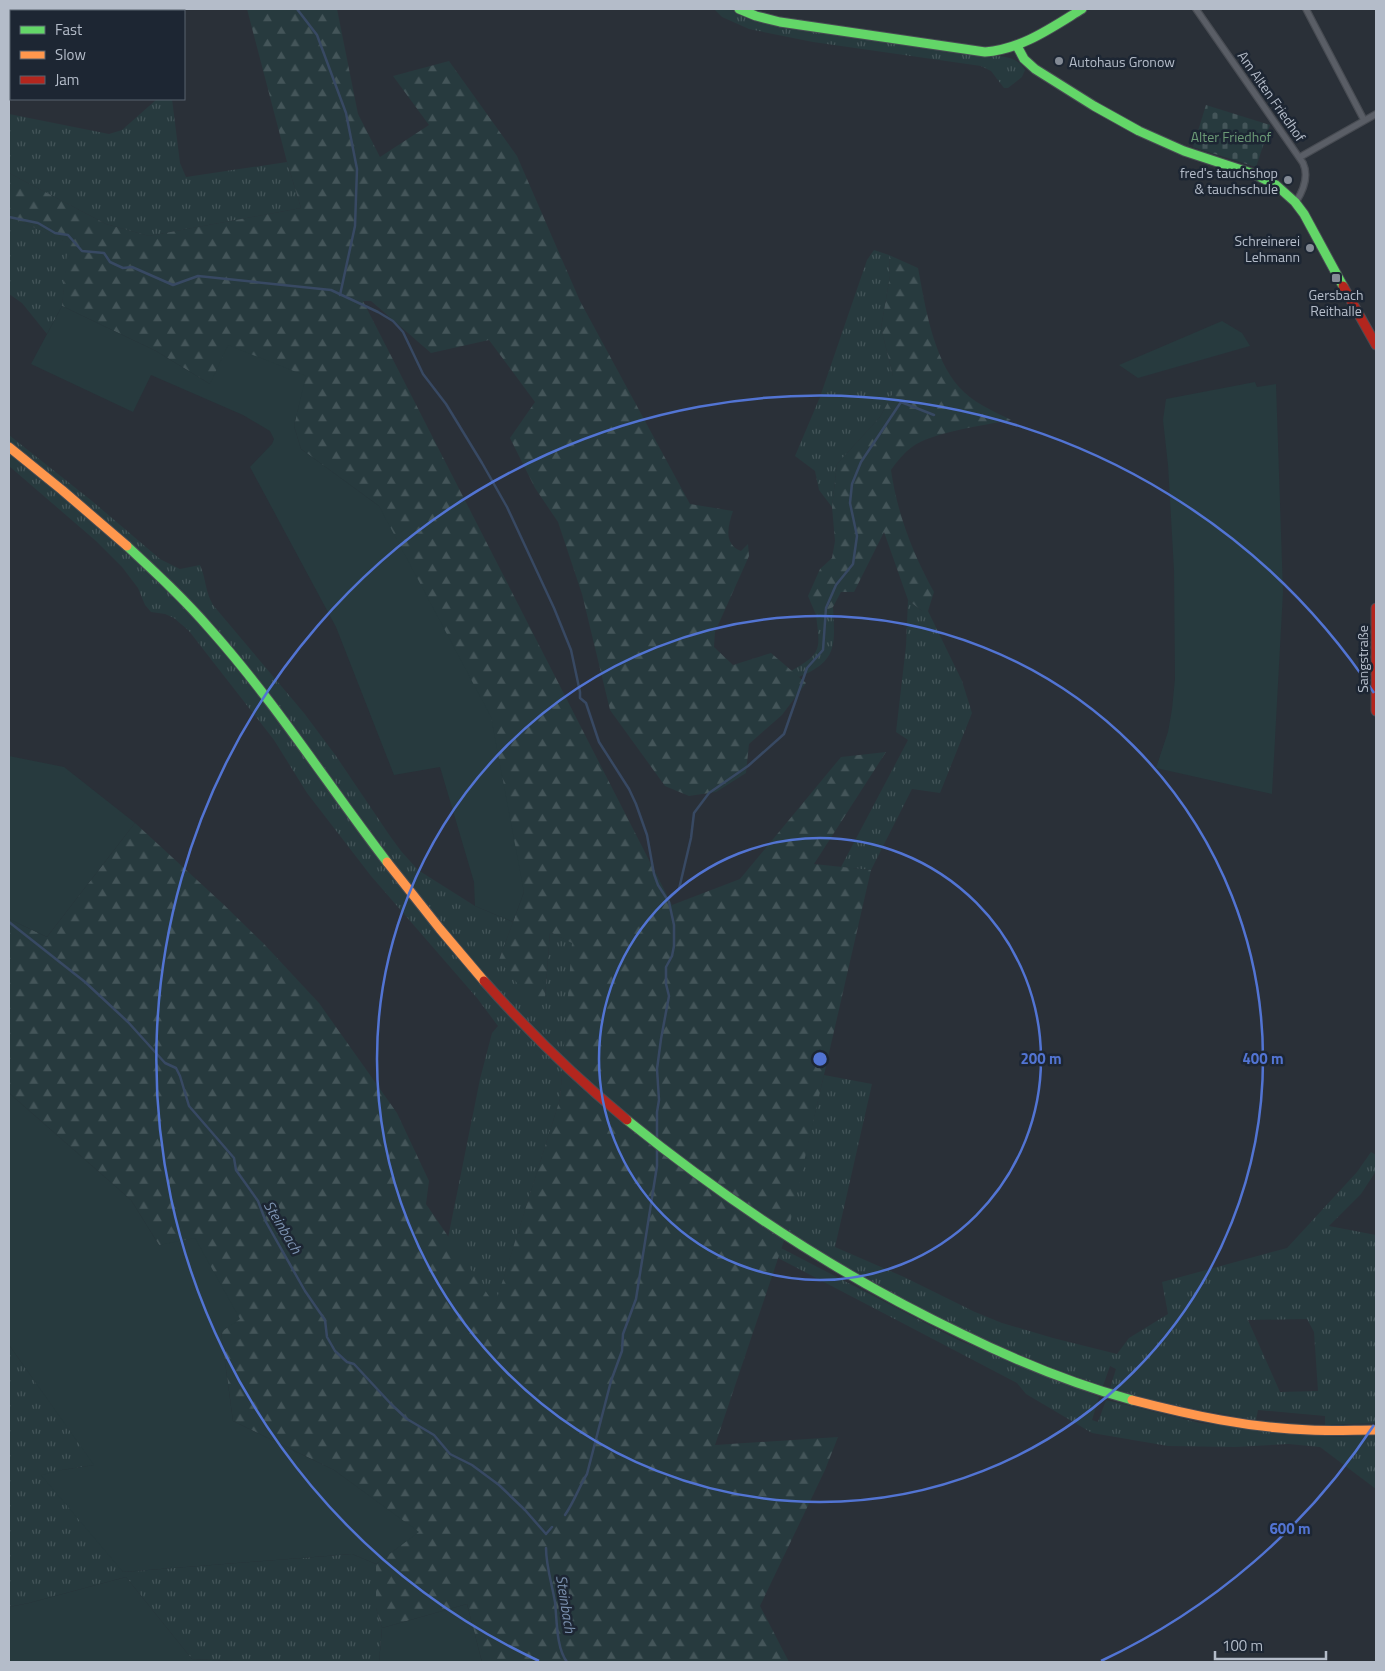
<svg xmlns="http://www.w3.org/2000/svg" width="1385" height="1671" viewBox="0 0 1385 1671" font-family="'Titillium Web',sans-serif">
<defs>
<pattern id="grass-tufts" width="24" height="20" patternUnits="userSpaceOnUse" patternTransform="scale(1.25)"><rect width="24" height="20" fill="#273a3e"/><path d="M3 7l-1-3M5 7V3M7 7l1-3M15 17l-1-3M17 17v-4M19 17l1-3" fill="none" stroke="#445559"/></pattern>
<pattern id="forest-firs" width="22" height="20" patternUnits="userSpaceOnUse" patternTransform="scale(1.25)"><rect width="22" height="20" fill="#273a3e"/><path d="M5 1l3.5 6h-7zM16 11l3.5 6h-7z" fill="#445559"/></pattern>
<pattern id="cemetery-stones" width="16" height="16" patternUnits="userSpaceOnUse" patternTransform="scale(1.25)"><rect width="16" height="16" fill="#273a3e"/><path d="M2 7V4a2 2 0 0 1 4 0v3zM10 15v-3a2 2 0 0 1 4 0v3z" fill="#445559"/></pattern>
</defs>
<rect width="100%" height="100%" fill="#2a3038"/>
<g fill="url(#grass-tufts)" fill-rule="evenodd">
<path d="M714,9h39l24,7 200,31 10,9c15,0 30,0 38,14l-3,7 -14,11h-4l-13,-17 -10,-5 -168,-24 -64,-13 -27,-12z"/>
<path d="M157,99h15l8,64 6,14 101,-15 14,46 -152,28 -43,-12 -97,-51v-59l100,20 13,-4z"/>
<path d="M9,216l60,27 -7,63 -15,28 -25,-31 -13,-9z"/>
<path d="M874,250l15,5 1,21 -9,52 12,48v17l-13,24 -43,47 -5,43 -13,-17 -4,-19 -20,-15 25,-59 47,-137z"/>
<path d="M9,435l83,66 68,58 20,10 20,-4c6,13 5,27 13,40l91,108 32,43 54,80 11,15 17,19 57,36 38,16 -14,38 46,38 5,-66 23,11 -13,156 -65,207 -47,-68 32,-159 12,-46 6,-7 -21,-28 -106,-122 -64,-83 -33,-53 -85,-109 -15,-13 -9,-4 -14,-2 -6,-7 -7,-17 -16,-21 -26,-26 -87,-75z"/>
<path d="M908,600l14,11h6l34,70 10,32 -32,80 -28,-4 -41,81 -30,-3 67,-127 -12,-8 10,-86z"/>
<path d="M833,607c2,38 5,54 -34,70l-8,-6c32,-18 29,-22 25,-56z"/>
<path d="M824,1075l48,9 -37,163 69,30 71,35 27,11 51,15 64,16 12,-16 39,-24 -6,-32 125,-34 70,-76 14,-20 5,3v16l-15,23 -32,32 47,9v188l-51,2v-9l-67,-6 -2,10c-50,-9 -99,-17 -146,-32l6,-19 -6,-3 -7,20c-112,-38 -215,-92 -316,-154zM1307,1319l7,13 4,59 -38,1 -32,-72z"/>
<path d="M781,1248l177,92 141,57 -7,23 6,2 8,-22 94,23 92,11 48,3 36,-2v54l-56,-42 -32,-3 -53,3 -67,-1 -76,-13 -66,-39 -9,-11 -239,-125z"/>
<path d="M9,1345l86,120 -33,5 61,102 229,-18 24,10v44l6,20 -3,34h-126l-61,-3 -66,-82 -97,26 -20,4z"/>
</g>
<g fill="url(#forest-firs)">
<path d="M247,9h90l21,105 22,43 49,-32 -36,-49 56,-15 68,95 63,145 110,203 43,7c-5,15 -10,33 8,40l7,-7 1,12 -34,76 -1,15 19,18 38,-12 35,30 -24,32 -33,29 -3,29 -30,19 -27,4 -24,-10 -55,-76 -28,-116 -24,-72 -23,-34 -25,-50 25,-36 -46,-62 -58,13 -60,-52h-8l309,604 68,-26 101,-122 45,-5 -72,112 57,6 -81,353 -75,222 123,-8 -13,33 -65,136 29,56h-307l-15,-58 -85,24 -6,-20v-44l42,-32 -84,-62 -101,-49 -12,-89 -62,-87 -28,-45 -122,-107v-174l38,18 88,-114 87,80 42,41 55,59 78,110 32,68 -3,23 69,101 65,-206 12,-156 -22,-11 -5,66 -14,3 -32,-41 25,-68 -145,-386 -78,-57 -7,-23 11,-50 -95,8 -54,-33 -94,-45 6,-63 -59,-27v-43l97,51 43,12 152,-28 -14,-46z"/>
<path d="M889,255l29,13c7,37 15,90 41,119 13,15 34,24 52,33 -25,5 -79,12 -99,27 -8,6 -15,14 -21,23 6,43 22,84 43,122l-6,19h-6l-14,-11 -24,-68 -30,60h-13l-8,15 -17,8 -8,-19 12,-27 12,-11 3,-17 -3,-34 5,-43 43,-47 13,-24v-17l-12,-48 9,-52z"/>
</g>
<path fill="url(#cemetery-stones)" d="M1206,105l64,20 -14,42 -63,-20z"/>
<g fill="#273a3e">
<path d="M62,306l94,45 54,33 18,-39 78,31 -12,50 7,23 78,57 112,211 33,175 -11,30 -38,-16 -1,-24 -34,-115 -46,8 -58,-148 -86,-160 22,-23 2,-5 -4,-8 -27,-16 -92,-40 -18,37 -102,-48z"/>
<path d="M1222,321l20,12 8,13 -112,32 -19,-13z"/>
<path d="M1255,382l2,5 19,-3 7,208 -11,202 -116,-26 12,-36 4,-23 3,-30 -1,-109 -6,-105 -5,-45 3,-21z"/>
<path d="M9,756l55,11 71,56 -88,114 -38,-18z"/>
<path d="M9,1093l122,107 28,45 36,-7 45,81 -19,13 12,89 101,49 85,62 -43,32 -24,-10 -229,18 -82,-97 21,-5 32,-5 -85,-120z"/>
<path d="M126,1577l66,82 61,3h-244v-55l20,-4z"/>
<path d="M467,1604l15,58h-103l3,-34z"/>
</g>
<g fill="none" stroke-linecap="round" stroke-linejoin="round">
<g stroke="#384963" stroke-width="2.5">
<path d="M297,9l20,26 29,78 11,56 -2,57 -15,69"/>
<path d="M9,217l29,6 17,10 13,2 14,16 22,2 6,9 13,6 9,-1 41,18 25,-9 133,14 47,22 15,9 10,11 20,42 23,30 36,59 25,44 47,101 17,42 9,42v6l6,5 13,39 30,47 7,15 11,31 7,39 4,11 11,17 5,23v21l-2,10 -6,11v17l3,12 -8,43 -4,30 2,31 -2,12v28"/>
<path d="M668,899l11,-10 12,-51 3,-25 15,-20 39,-27 36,-32 23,-66 16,-18 3,-42 10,-23 17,-21 4,-28 -7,-33 2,-19 9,-22 40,-60 33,13"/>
<path d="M9,922l76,60 43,40 37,41 11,5 4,8 9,30 45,52 2,12 22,31 8,21 39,69 20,29 2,17 8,14 12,11 7,2 38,41 15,14 27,16 16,19 22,11 27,20 26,25 21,24 6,-7"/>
<path d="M565,1515c9,-13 14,-28 22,-41l24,-93 11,-30 1,-17 13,-35 21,-133v-20"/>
<path d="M546,1548c0,18 6,36 9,54 2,17 1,46 12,60"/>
</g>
<g stroke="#484c53" stroke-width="8">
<g id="street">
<path d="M1196,9l107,154c6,13 0,28 -7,39"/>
<path d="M1306,9l58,111"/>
<path d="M1300,157l76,-43"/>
</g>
</g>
<g stroke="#484c53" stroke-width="11">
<g id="fast">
<path d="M739,9l17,7 24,6 205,30c37,-3 66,-24 97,-43"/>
<path d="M1017,46l7,13 11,10 59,37 45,25 45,20 70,23 22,11 19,17 9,12 39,72"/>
<path d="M127,546c29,27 58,54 83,83 65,73 118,156 177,233"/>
<path d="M627,1120c104,84 215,157 335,214 55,27 111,50 170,66"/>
</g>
</g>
<g stroke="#484c53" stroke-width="11">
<g id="slow">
<path d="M9,447l53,43 65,56"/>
<path d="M387,862l53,67 44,52"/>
<path d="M1132,1400c58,15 118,28 178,30 22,1 44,0 66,0"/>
</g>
</g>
<g stroke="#484c53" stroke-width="11">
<g id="jam">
<path d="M1343,286l33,59"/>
<path d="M1376,608v103"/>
<path d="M484,981c44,50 92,97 143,139"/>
</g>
</g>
<use href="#street" stroke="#5a5e66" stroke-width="5.5"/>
<use href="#fast" stroke="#63d668" stroke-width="9"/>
<use href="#slow" stroke="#ff974d" stroke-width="9"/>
<use href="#jam" stroke="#b3261e" stroke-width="9"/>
</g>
<g fill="none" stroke="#5274d3" stroke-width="2.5">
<circle cx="820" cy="1059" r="221"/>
<circle cx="820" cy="1059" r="443"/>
<path d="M1374 1425A664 664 0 0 1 1101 1661M539 1661A664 664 0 1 1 1374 693"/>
</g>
<g fill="#848b96" stroke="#1d2633" stroke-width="2">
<circle cx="1059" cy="61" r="5"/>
<circle cx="1288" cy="180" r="5"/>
<circle cx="1310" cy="248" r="5"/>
<rect x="1331" y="273" width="10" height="10" rx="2.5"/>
</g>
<g text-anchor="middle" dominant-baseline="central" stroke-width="5" stroke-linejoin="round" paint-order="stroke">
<g font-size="14" fill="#b4bcc9" stroke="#1d2633" text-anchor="end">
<text x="1069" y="61" text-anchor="start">Autohaus Gronow</text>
<text x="1278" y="172">fred's tauchshop<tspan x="1278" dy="16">&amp; tauchschule</tspan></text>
<text x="1300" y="240">Schreinerei<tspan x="1300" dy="16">Lehmann</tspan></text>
<text x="1336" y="294" text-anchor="middle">Gersbach<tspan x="1336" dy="16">Reithalle</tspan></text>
</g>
<g font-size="14" fill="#b4bcc9" stroke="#1d2633">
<text transform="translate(1272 96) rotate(55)">Am Alten Friedhof</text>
<text transform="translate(1362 659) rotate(-90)">Sangstraße</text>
</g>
<g font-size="14" fill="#6b9a76" stroke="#1d2633">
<text x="1231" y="136">Alter Friedhof</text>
</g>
<g font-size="15" font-style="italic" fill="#7c92b1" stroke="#1d2633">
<text transform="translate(283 1227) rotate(59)">Steinbach</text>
<text transform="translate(566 1604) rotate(81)">Steinbach</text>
</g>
</g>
<circle cx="820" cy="1059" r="8" fill="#5274d3" stroke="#1d2633" stroke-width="2.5"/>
<g font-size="15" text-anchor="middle" font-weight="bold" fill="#5274d3" stroke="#1d2633" stroke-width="5" stroke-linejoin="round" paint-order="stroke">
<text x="1041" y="1064">200 m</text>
<text x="1263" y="1064">400 m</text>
<text x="1290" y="1534">600 m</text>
</g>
<rect width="1385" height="1671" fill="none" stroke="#b4bcc9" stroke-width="20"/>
<rect x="10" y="10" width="175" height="90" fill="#1d2633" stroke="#59626f"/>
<rect x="20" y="26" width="25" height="8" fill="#63d668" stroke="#59626f"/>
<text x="55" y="35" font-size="15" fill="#b4bcc9">Fast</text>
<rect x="20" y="51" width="25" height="8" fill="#ff974d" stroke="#59626f"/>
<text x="55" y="60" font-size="15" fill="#b4bcc9">Slow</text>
<rect x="20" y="76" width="25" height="8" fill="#b3261e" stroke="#59626f"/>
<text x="55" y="85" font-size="15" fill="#b4bcc9">Jam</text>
<path d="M1215 1651v8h111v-8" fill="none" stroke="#b4bcc9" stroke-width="2.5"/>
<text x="1222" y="1651" font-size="15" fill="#b4bcc9" stroke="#1d2633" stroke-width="4" paint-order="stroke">100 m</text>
</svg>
